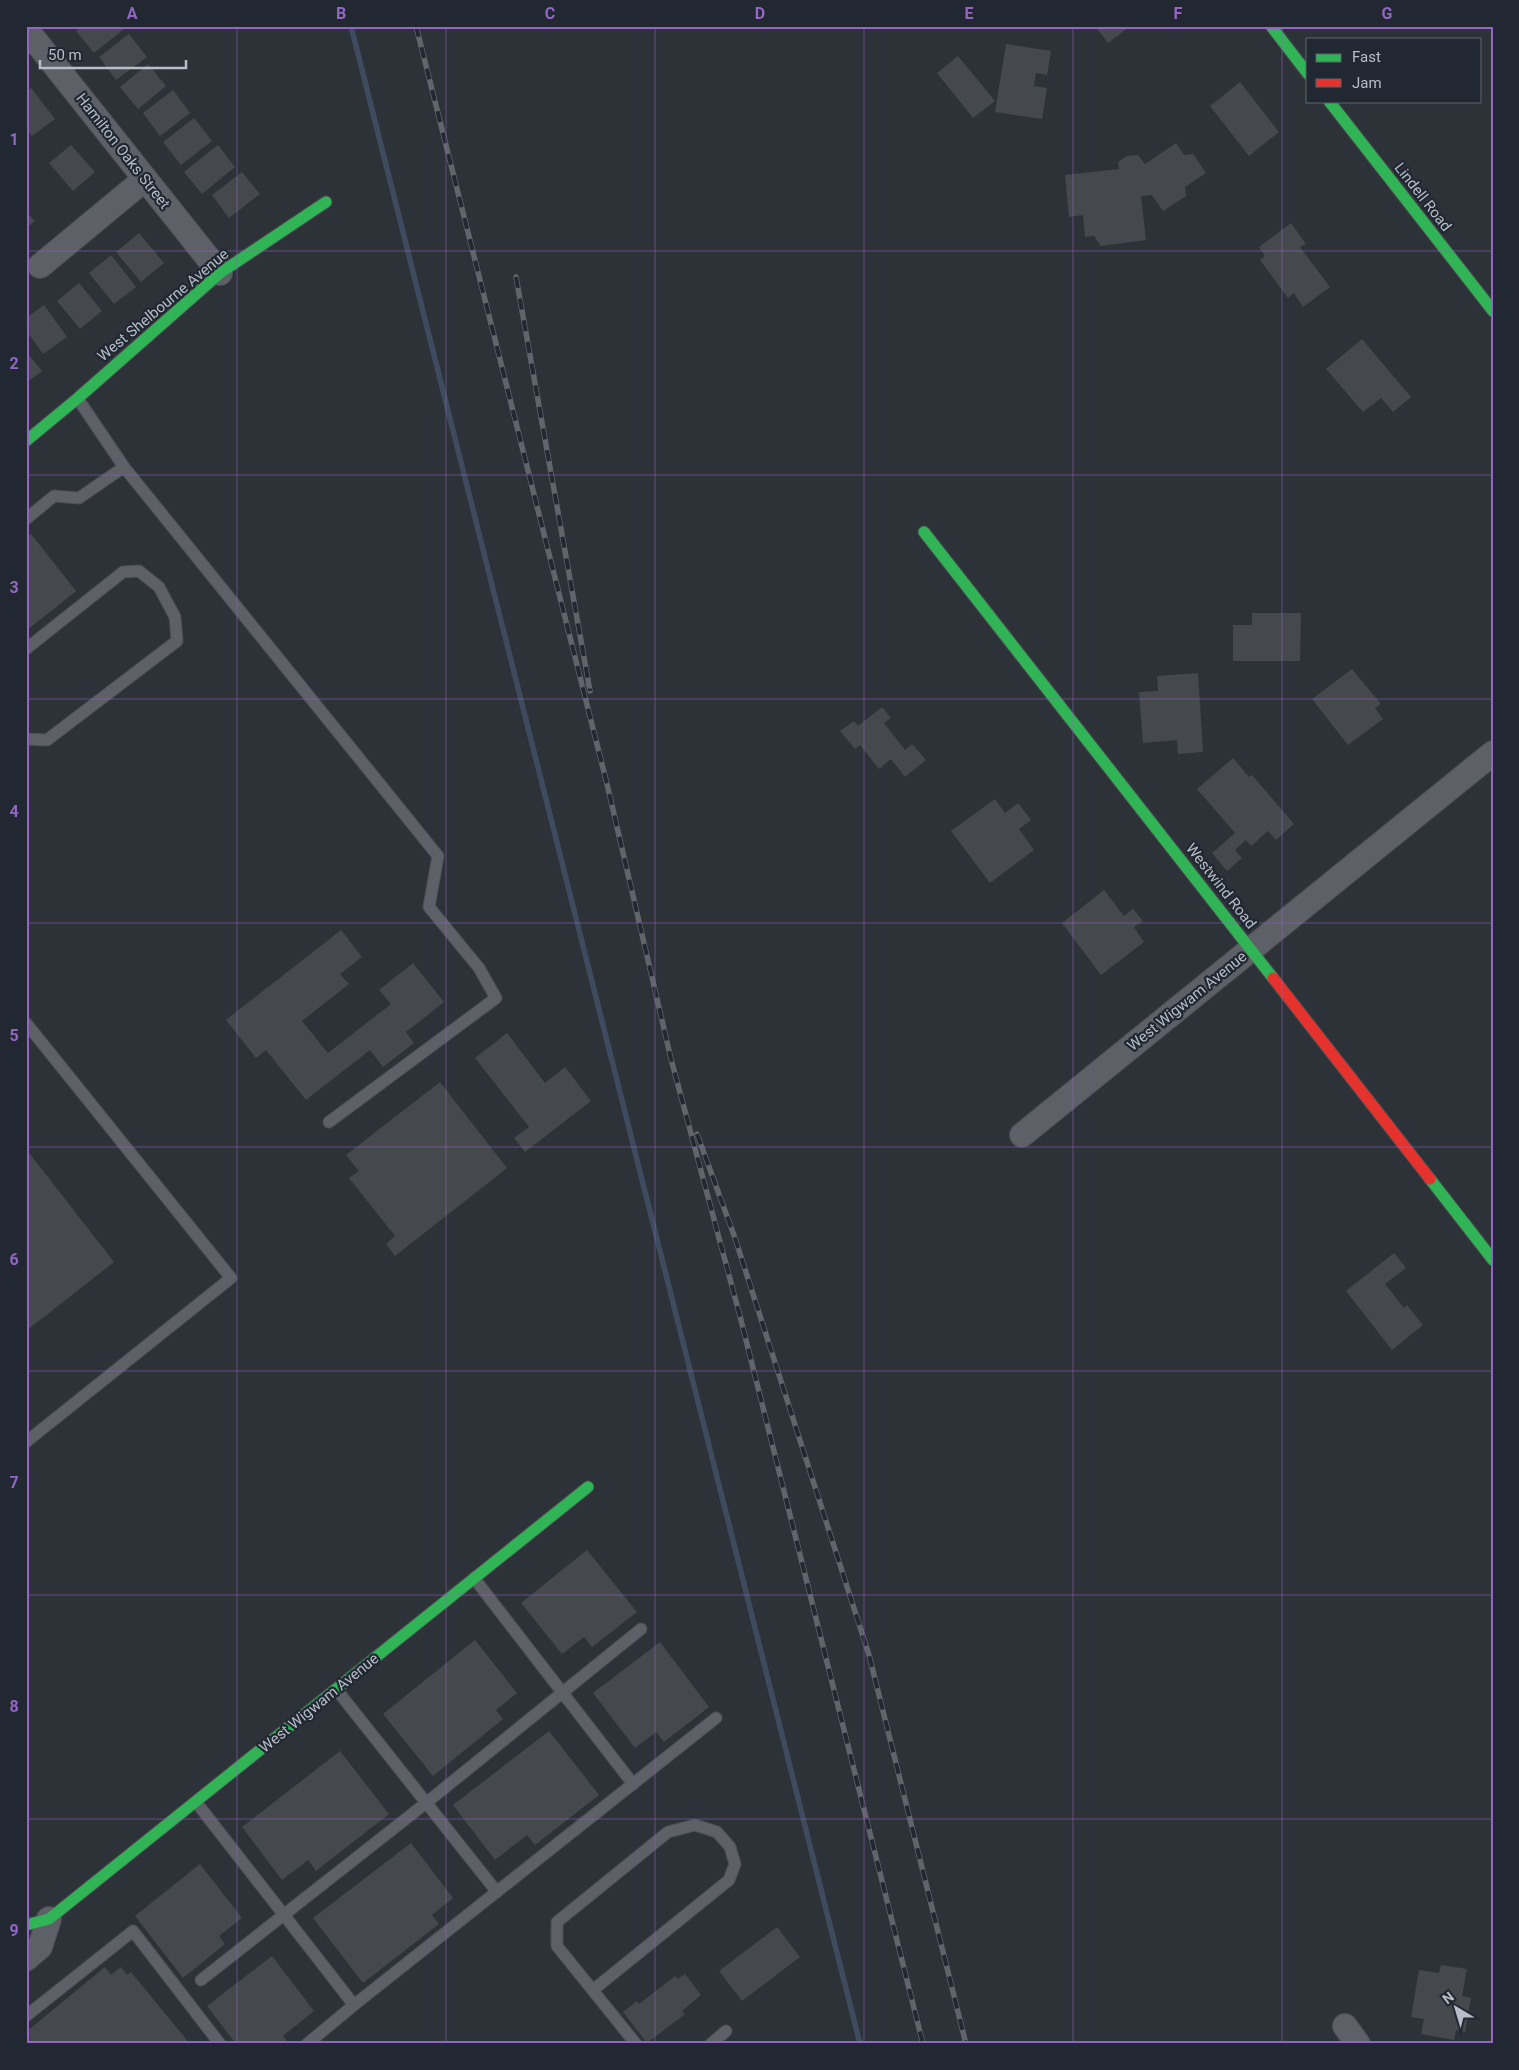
<svg xmlns="http://www.w3.org/2000/svg" width="1519" height="2070" viewBox="0 0 1519 2070" font-family="Roboto,sans-serif">
<rect width="100%" height="100%" fill="#2c3238"/>
<g fill="none" stroke-linecap="round" stroke-linejoin="round">
<path stroke="#3e4b5f" stroke-width="5.5" d="M351,26l509,2018"/>
</g>
<g fill="#45494e">
<path d="M82,26h46l-34,27 -18,-22z"/>
<path d="M1095,26h35l-22,17z"/>
<path d="M129,34l18,23 -31,23 -17,-23z"/>
<path d="M1006,44l45,7 -4,24 -11,-2 -2,13 13,2 -5,31 -47,-7z"/>
<path d="M958,56l37,45 -22,17 -36,-45z"/>
<path d="M148,64l18,22 -28,23 -18,-22z"/>
<path d="M1240,82l39,50 -30,24 -39,-50z"/>
<path d="M31,88l24,31 -23,17 -6,-7v-38z"/>
<path d="M173,90l17,23 -30,23 -17,-23z"/>
<path d="M194,118l18,23 -31,24 -18,-23z"/>
<path d="M1176,143l8,12 9,-1 13,19 -21,14 1,9 -23,15 -11,-16 -11,1 5,44 -45,6 -7,-10 -9,1 -2,-22 -14,2 -4,-42 54,-6 -1,-7 9,-6 11,-1 7,9z"/>
<path d="M71,145l24,27 -22,19 -24,-28z"/>
<path d="M218,145l17,22 -33,27 -18,-22z"/>
<path d="M242,172l18,22 -31,24 -17,-23z"/>
<path d="M26,211l9,10 -9,7z"/>
<path d="M1291,223l15,21 -6,3 30,40 -27,20 -9,-14 -6,5 -28,-38 5,-4 -6,-9z"/>
<path d="M139,233l25,30 -23,19 -25,-30z"/>
<path d="M111,255l25,32 -22,17 -25,-31z"/>
<path d="M79,283l23,28 -22,18 -23,-28z"/>
<path d="M44,305l23,32 -24,17 -17,-24v-12z"/>
<path d="M1362,339l49,58 -18,15 -12,-14 -18,14 -37,-43z"/>
<path d="M26,351l16,20 -16,12z"/>
<path d="M31,534l45,57 -50,40v-93z"/>
<path d="M1252,613h49l-1,48h-67v-36h19z"/>
<path d="M1352,669l29,35 -6,4 8,11 -35,26 -36,-46z"/>
<path d="M1198,673l5,79 -25,2 -1,-14 -34,3 -4,-51 19,-1 -1,-15z"/>
<path d="M882,707l9,11 -7,5 21,27 7,-6 14,16 -21,17 -14,-18 -12,10 -19,-24 -5,4 -15,-18 14,-10 4,5z"/>
<path d="M1233,758l16,19 3,-2 42,49 -18,16 -8,-9 -17,15 -5,-6 -11,10 7,8 -15,13 -15,-18 23,-20 -38,-44z"/>
<path d="M995,799l10,14 13,-10 13,17 -12,9 15,21 -44,33 -39,-52z"/>
<path d="M1104,890l20,26 9,-7 10,12 -9,6 10,15 -43,33 -39,-52z"/>
<path d="M341,930l21,27 -22,17 9,10 -47,37 26,32 63,-49 -12,-14 34,-27 31,39 -38,30 8,11 -31,24 -13,-17 -64,50 -40,-50 -10,8 -30,-38z"/>
<path d="M507,1033l38,50 20,-16 26,34 -66,51 -11,-14 15,-11 -54,-69z"/>
<path d="M440,1082l67,86 -112,88 -9,-12 9,-8 -46,-58 10,-7 -13,-16z"/>
<path d="M26,1149l88,113 -88,69z"/>
<path d="M1394,1253l12,15 -21,16 19,24 3,-3 16,20 -31,25 -46,-59z"/>
<path d="M587,1550l50,62 -45,35 -8,-10 -22,17 -41,-51z"/>
<path d="M475,1640l42,53 -21,17 7,9 -70,57 -50,-62z"/>
<path d="M660,1642l49,65 -45,35 -8,-10 -21,16 -42,-55z"/>
<path d="M549,1731l50,64 -64,50 -8,-10 -32,25 -42,-55z"/>
<path d="M340,1751l49,63 -73,57 -8,-11 -26,20 -40,-53z"/>
<path d="M411,1843l42,55 -21,17 7,9 -76,59 -50,-65z"/>
<path d="M200,1864l42,54 -23,18 6,8 -42,34 -48,-62z"/>
<path d="M777,1927l23,30 -58,44 -23,-30z"/>
<path d="M272,1956l42,55 -31,25 6,8h-53l-29,-38z"/>
<path d="M1441,1965l26,4 -5,27 9,2 -6,34 -9,-2 -2,10 -33,-6 3,-15 -13,-2 8,-47 20,3z"/>
<path d="M105,1967l6,8 10,-8 6,8 4,-3 59,72h-164l4,-5 -4,-7z"/>
<path d="M685,1974l16,21 -19,16 3,3 -38,29 -24,-31 14,-11 2,3 36,-28 3,3z"/>
</g>
<g fill="none" stroke-linecap="round" stroke-linejoin="round">
<g stroke="#4b4e53" stroke-width="13">
<g id="lane">
<path d="M124,467l314,389 -9,51 50,61 17,30 -167,124"/>
<path d="M26,519l28,-23 25,2 45,-31 -46,-68"/>
<path d="M26,649l97,-77 16,-1 20,16 16,30 2,24 -130,99 -21,-1"/>
<path d="M26,1023l205,255 -205,164"/>
<path d="M474,1578l159,206"/>
<path d="M336,1689l161,203"/>
<path d="M196,1802l158,203 -47,39"/>
<path d="M201,1980l225,-177 215,-174"/>
<path d="M593,1990l136,-110 6,-16 -5,-17 -13,-15 -22,-7 -27,7 -111,90v24l79,98"/>
<path d="M354,2005l362,-287"/>
<path d="M26,2016l107,-85 87,113"/>
<path d="M711,2044l15,-13"/>
</g>
</g>
<g stroke="#4b4e53" stroke-width="26">
<g id="street">
<path d="M26,29l194,244"/>
<path d="M40,266l105,-87"/>
<path d="M1022,1135l471,-382"/>
<path d="M26,1959l14,-12 9,-28"/>
<path d="M1345,2026l13,18"/>
</g>
</g>
<g stroke="#4b4e53" stroke-width="13">
<g id="fast">
<path d="M1271,26l37,48"/>
<path d="M1329,101l164,210"/>
<path d="M26,441l52,-43 142,-125 106,-71"/>
<path d="M924,532l349,446"/>
<path d="M1430,1179l63,81"/>
<path d="M26,1925l23,-6 539,-432"/>
</g>
</g>
<g stroke="#4b4e53" stroke-width="13">
<path id="jam" d="M1273,978l157,201"/>
</g>
<use href="#lane" stroke="#5d6066" stroke-width="11"/>
<use href="#street" stroke="#5d6066" stroke-width="24"/>
<use href="#fast" stroke="#30b455" stroke-width="11"/>
<use href="#jam" stroke="#e5322d" stroke-width="11"/>
<g stroke="#61646a" stroke-width="5.5">
<g id="rail">
<path d="M416,26l191,758 64,275 70,261 182,724"/>
<path d="M516,277l74,414"/>
<path d="M697,1134l38,104 134,417 97,389"/>
</g>
</g>
<use href="#rail" stroke="#212832" stroke-width="4" stroke-dasharray="11" stroke-linecap="butt"/>
</g>
<path fill="none" stroke="#9366c3" stroke-width="1" stroke-opacity="0.55" d="M237,26v2018M446,26v2018M655,26v2018M864,26v2018M1073,26v2018M1282,26v2018M26,251h1467M26,475h1467M26,699h1467M26,923h1467M26,1147h1467M26,1371h1467M26,1595h1467M26,1819h1467"/>
<g text-anchor="middle" dominant-baseline="central" stroke-width="4.5" stroke-linejoin="round" paint-order="stroke">
<g font-size="15" fill="#b8bec8" stroke="#212832">
<text transform="translate(123 151) rotate(52)">Hamilton Oaks Street</text>
<text transform="translate(1423 197) rotate(52)">Lindell Road</text>
<text transform="translate(163 305) rotate(-40)">West Shelbourne Avenue</text>
<text transform="translate(1221 886) rotate(52)">Westwind Road</text>
<text transform="translate(1187 1001) rotate(-39)">West Wigwam Avenue</text>
<text transform="translate(319 1703) rotate(-39)">West Wigwam Avenue</text>
</g>
</g>
<rect width="1519" height="2070" fill="none" stroke="#212832" stroke-width="55"/>
<rect x="1306" y="38" width="175" height="65" fill="#212832" stroke="#5d646e"/>
<rect x="1316" y="54" width="25" height="8" fill="#30b455" stroke="#5d646e"/>
<text x="1352" y="62" font-size="15" fill="#b8bec8">Fast</text>
<rect x="1316" y="79" width="25" height="8" fill="#e5322d" stroke="#5d646e"/>
<text x="1352" y="88" font-size="15" fill="#b8bec8">Jam</text>
<g transform="translate(1456 2008) rotate(322)" stroke="#212832" stroke-width="4" paint-order="stroke">
<path d="M0-4L9 19L0 12L-9 19Z" fill="#b8bec8"/>
<text y="-8" font-size="14" font-weight="bold" text-anchor="middle" fill="#b8bec8">N</text>
</g>
<path d="M40 60v8h146v-8" fill="none" stroke="#b8bec8" stroke-width="2.5"/>
<text x="48" y="60" font-size="15" fill="#b8bec8" stroke="#212832" stroke-width="4" paint-order="stroke">50 m</text>
<rect x="28" y="28" width="1464" height="2014" fill="none" stroke="#9366c3" stroke-width="2"/>
<g font-size="16" text-anchor="middle" font-weight="bold" fill="#9366c3">
<text x="132" y="19">A</text>
<text x="341" y="19">B</text>
<text x="550" y="19">C</text>
<text x="760" y="19">D</text>
<text x="969" y="19">E</text>
<text x="1178" y="19">F</text>
<text x="1387" y="19">G</text>
<text x="14" y="145">1</text>
<text x="14" y="369">2</text>
<text x="14" y="593">3</text>
<text x="14" y="817">4</text>
<text x="14" y="1041">5</text>
<text x="14" y="1265">6</text>
<text x="14" y="1488">7</text>
<text x="14" y="1712">8</text>
<text x="14" y="1936">9</text>
</g>
</svg>
